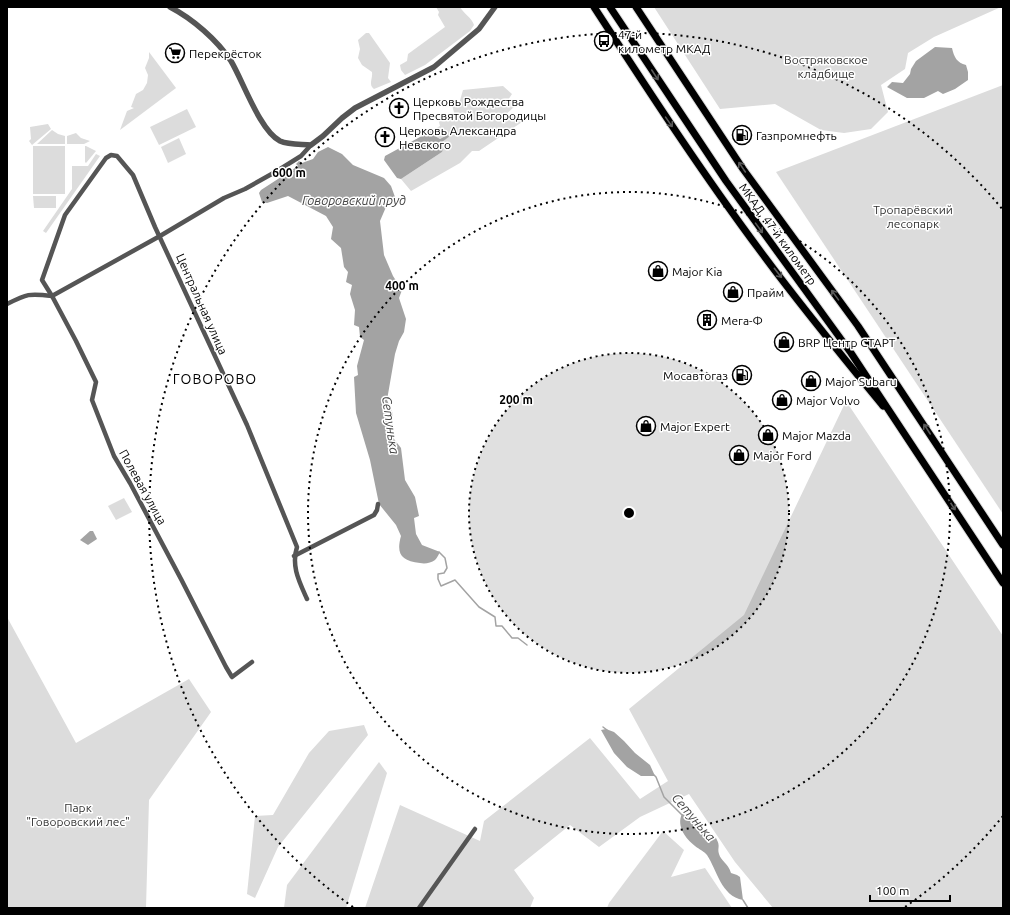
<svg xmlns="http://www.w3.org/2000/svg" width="1010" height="915" viewBox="0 0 1010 915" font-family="Ubuntu,sans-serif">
	<rect width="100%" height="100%" fill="#fff"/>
	<g fill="#dcdcdc">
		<path d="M436,7H460C464,14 472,18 474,25L470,31L425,65L405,75L401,70L400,65L407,61L408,54L445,27L438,15L439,12Z"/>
		<polygon points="654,7 1001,7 934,37 908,53 905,69 881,85 888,112 871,129 844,133 821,130 775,104 720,109"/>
		<path d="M366,33H369L390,63L388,78L391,82L374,89C368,85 373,78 372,72L362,65L358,58L360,49L358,40Z"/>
		<polygon points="149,52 176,88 120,130 127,111 134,108 131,107 136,94 143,90 147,83 148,75 145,68 149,58"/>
		<polygon points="1003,85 1003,514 776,172"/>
		<polygon points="503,86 512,94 508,100 516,105 503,117 522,116 522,122 479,151 472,151 460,163 411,191 401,179 442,152 442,141 450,136 449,134 440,139 435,136 431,131 440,126 438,118 455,116 452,105 459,104 463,90"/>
		<polygon points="187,109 196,127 159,145 150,127"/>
		<polygon points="48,124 51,129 32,145 29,141 31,139 30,127"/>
		<polygon points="52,130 58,134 65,136 65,144 37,144"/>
		<polygon points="76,133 81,138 90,141 84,144 67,144 67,136"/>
		<polygon points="179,138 186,154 168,163 161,147"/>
		<rect x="33" y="146" width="32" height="48"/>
		<polygon points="85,146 86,146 96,151 86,163 85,162"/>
		<polygon points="96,154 100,156 46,233 43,231 72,189 72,166 88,166"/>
		<polygon points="33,196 56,196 56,208 34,208"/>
		<polygon points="846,401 1003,636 1003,908 773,908 735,862 689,794 640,817 599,847 570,825 514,870 534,898 530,908 365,908 400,805 480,841 484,821 590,738 640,799 668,781 629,709 744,615"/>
		<polygon points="124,498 132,512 116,520 108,506"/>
		<polygon points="7,617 76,743 189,679 211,712 149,800 146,908 7,908"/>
		<polygon points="364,725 368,735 278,847 255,898 247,894 255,816 273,815 309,753 329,731"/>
		<polygon points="379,762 387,773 346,908 284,908 287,885"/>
		<polygon points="663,831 684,850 671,877 705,868 732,908 607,908 609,903"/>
	</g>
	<g fill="#a3a3a3">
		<path d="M935,47L952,48C954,57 957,63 966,65L968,72V80L955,89L943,94L938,91L924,98H907L887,87L892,82L903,83L910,74L911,69L916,61Z"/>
		<polygon points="431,131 435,136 440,139 449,134 450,136 442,142 441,144 443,149 442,152 401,179 397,178 384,160 385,156"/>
		<path d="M328,147L342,154L353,165L384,178L391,186L395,197L391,203L386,207L380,221L384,255L393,276L402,290L399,298L406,319L404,332L399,341L395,354L387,400L393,414L392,432L394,439L401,448L405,480L415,497L419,516L414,518L416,534L422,545L440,552C439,554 437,558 435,560C431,563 425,564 420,563C401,561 396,554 401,536L396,525L379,504L370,460L356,413L354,377L358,375L357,366L364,340L360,337L359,327L354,325L355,310L350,294L352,285L346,282L348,272L344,267L341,248L331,239L333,227L326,216L288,196L267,203L262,202L259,193L261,190L298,166L296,164L299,161L302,163L313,159L318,152Z"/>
		<polygon points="90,531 93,531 97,539 88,545 80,540"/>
		<polygon points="606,729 614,732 624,741 635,753 650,765 655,776 641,776 627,767 614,753 601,730"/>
		<path d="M682,814L690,816L701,825L708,835L716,838C721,847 717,847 719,854C721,861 728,863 731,873L737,875L740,877L743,900C721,896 717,870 707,855C705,852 699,849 695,846C686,839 676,826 682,814Z"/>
	</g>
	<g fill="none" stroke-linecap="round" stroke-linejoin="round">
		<g stroke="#a3a3a3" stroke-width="1.5">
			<polyline points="439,552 445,558 447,568 444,573 438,574 438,579 441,586 455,580 479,607 495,617 496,626 502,626 512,638 518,638 527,645"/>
			<polyline points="603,727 607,730"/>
			<polyline points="654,775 656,777 664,797 682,815"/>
			<polyline points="743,900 748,908"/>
		</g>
		<g stroke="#dbdbdb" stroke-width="9">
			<path id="primary" d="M594,7C648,90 702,173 761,252C800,305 842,356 883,406"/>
		</g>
		<g stroke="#dbdbdb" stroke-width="9">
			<g id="trunk">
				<polyline points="610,7 726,181 851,353 1003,583"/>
				<polyline points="636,7 743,169 858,326 1003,545"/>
			</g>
		</g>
		<g stroke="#555" stroke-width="4.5">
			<path d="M7,304C27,294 29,293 52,296L160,236L224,198L245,189L277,171L301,156L311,145"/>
			<polyline points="294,556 374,515 377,510 378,504"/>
			<path d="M252,662L232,677L226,667L181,579L130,483L114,456L92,400L96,382L76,341L52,296L42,280L65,215L106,158L111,155L117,156L133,175L155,227L247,425L297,547C291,566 299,581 307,599"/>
			<polyline points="419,908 475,829"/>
		</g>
		<path stroke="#555" stroke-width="5.5" d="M170,7C193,19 217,40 231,61C243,81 260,131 280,141C289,145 301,144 311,145L323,136L342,118L355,108L434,67L479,29L495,7"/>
		<use href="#primary" stroke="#000" stroke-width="7"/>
		<use href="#trunk" stroke="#000" stroke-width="7"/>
	</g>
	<defs><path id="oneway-shaft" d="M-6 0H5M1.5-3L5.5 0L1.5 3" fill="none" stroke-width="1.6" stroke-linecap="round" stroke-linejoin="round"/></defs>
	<g stroke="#595959">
		<use href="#oneway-shaft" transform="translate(655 75) rotate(57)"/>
		<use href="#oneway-shaft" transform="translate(669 122) rotate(55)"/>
		<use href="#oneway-shaft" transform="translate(742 167) rotate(-124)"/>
		<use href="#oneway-shaft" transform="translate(759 228) rotate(54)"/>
		<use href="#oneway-shaft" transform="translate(778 273) rotate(52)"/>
		<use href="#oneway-shaft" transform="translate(835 295) rotate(-126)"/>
		<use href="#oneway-shaft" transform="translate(927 429) rotate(-123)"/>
		<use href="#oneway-shaft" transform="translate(952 505) rotate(57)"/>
	</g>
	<circle cx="629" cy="513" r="160" fill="#000" fill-opacity=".12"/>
	<g fill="none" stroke="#000" stroke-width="2" stroke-dasharray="2 4">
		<circle cx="629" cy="513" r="160"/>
		<circle cx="629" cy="513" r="321"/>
		<path d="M1003 816A481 481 0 0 1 905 907M353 907A481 481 0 1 1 1003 210"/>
	</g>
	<defs>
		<g id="bus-ring" transform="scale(1)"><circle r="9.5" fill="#fff" stroke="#000" stroke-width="1.5"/><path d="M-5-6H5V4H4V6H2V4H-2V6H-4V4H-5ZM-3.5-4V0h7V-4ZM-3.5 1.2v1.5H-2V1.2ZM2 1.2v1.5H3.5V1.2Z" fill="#000"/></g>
		<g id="supermarket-ring" transform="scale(1)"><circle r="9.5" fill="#fff" stroke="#000" stroke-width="1.5"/><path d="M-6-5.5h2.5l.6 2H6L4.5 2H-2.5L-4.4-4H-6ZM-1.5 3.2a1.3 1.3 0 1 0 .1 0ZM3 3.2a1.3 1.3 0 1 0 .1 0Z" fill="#000"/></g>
		<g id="church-ring" transform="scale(1)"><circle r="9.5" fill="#fff" stroke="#000" stroke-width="1.5"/><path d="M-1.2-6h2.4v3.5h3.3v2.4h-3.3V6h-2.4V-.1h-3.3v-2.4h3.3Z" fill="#000"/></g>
		<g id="fuel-ring" transform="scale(1)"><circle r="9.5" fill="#fff" stroke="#000" stroke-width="1.5"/><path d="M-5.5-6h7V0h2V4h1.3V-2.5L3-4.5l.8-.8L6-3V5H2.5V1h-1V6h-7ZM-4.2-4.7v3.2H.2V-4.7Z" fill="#000"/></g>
		<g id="shop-ring" transform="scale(1)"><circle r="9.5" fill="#fff" stroke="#000" stroke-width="1.5"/><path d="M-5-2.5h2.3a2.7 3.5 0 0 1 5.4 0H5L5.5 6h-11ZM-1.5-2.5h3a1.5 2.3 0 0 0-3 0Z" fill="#000"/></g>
		<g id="building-ring" transform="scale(1)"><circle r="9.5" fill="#fff" stroke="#000" stroke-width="1.5"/><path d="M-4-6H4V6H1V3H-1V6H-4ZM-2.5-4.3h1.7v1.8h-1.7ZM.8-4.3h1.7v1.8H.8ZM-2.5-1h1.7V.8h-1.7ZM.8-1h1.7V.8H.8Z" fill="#000"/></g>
	</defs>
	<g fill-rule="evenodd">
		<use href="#bus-ring" x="604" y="41"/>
		<use href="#supermarket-ring" x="175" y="53"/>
		<use href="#church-ring" x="399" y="108"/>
		<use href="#fuel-ring" x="742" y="135"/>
		<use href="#church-ring" x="385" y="137"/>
		<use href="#shop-ring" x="658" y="271"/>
		<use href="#shop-ring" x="733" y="292"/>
		<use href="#building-ring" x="707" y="320"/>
		<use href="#shop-ring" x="784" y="342"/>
		<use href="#fuel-ring" x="742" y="375"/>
		<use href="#shop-ring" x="811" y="381"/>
		<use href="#shop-ring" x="782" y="400"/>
		<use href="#shop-ring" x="646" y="426"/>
		<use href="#shop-ring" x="768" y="435"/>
		<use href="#shop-ring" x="739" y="455"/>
	</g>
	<g text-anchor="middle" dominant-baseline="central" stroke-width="3" stroke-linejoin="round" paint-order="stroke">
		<g font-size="12" fill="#000" stroke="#fff" text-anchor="start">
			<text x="618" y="34">47-й<tspan x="618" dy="14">километр МКАД</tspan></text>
			<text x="189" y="53">Перекрёсток</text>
			<text x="413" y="101">Церковь Рождества<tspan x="413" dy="14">Пресвятой Богородицы</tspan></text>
			<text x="399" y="130">Церковь Александра<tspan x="399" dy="14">Невского</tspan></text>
			<text x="756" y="135">Газпромнефть</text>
			<text x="672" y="271">Major Kia</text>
			<text x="747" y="292">Прайм</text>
			<text x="721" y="320">Мега-Ф</text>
			<text x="798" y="342">BRP Центр СТАРТ</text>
			<text x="728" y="375" text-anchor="end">Мосавтогаз</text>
			<text x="825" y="381">Major Subaru</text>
			<text x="796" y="400">Major Volvo</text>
			<text x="660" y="426">Major Expert</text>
			<text x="782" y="435">Major Mazda</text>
			<text x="753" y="455">Major Ford</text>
		</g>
		<g font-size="12" fill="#333" stroke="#fff">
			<text x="826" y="59">Востряковское<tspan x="826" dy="14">кладбище</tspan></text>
			<text x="913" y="209">Тропарёвский<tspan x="913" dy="14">лесопарк</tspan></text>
			<text x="78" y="807">Парк<tspan x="78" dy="14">"Говоровский лес"</tspan></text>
		</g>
		<g font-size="12" fill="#000" stroke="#fff">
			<text transform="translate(778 234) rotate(54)">МКАД, 47-й километр</text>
			<text transform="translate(202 304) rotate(66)">Центральная улица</text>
			<text transform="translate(143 487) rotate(61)">Полевая улица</text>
		</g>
		<g font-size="13" font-style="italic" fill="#444" stroke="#fff">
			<text x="354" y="200">Говоровский пруд</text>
			<text transform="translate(391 425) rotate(82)">Сетунька</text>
			<text transform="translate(694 817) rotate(49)">Сетунька</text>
		</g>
		<g font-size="14" letter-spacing="1" fill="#000" stroke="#fff">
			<text x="215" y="379">ГОВОРОВО</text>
		</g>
	</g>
	<circle cx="629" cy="513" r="6" fill="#000" stroke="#fff" stroke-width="2"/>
	<g font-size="12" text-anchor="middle" font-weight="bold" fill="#000" stroke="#fff" stroke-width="3" stroke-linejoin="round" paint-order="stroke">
		<text x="289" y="177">600 m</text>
		<text x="402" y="290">400 m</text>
		<text x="516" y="404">200 m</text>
	</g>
	<rect width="1010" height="915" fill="none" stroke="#000000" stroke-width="16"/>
	<path d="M870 895v6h80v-6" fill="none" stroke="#000000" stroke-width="2"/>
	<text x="876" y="895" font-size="12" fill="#000000" stroke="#ffffff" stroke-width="3" paint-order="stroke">100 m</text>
</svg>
